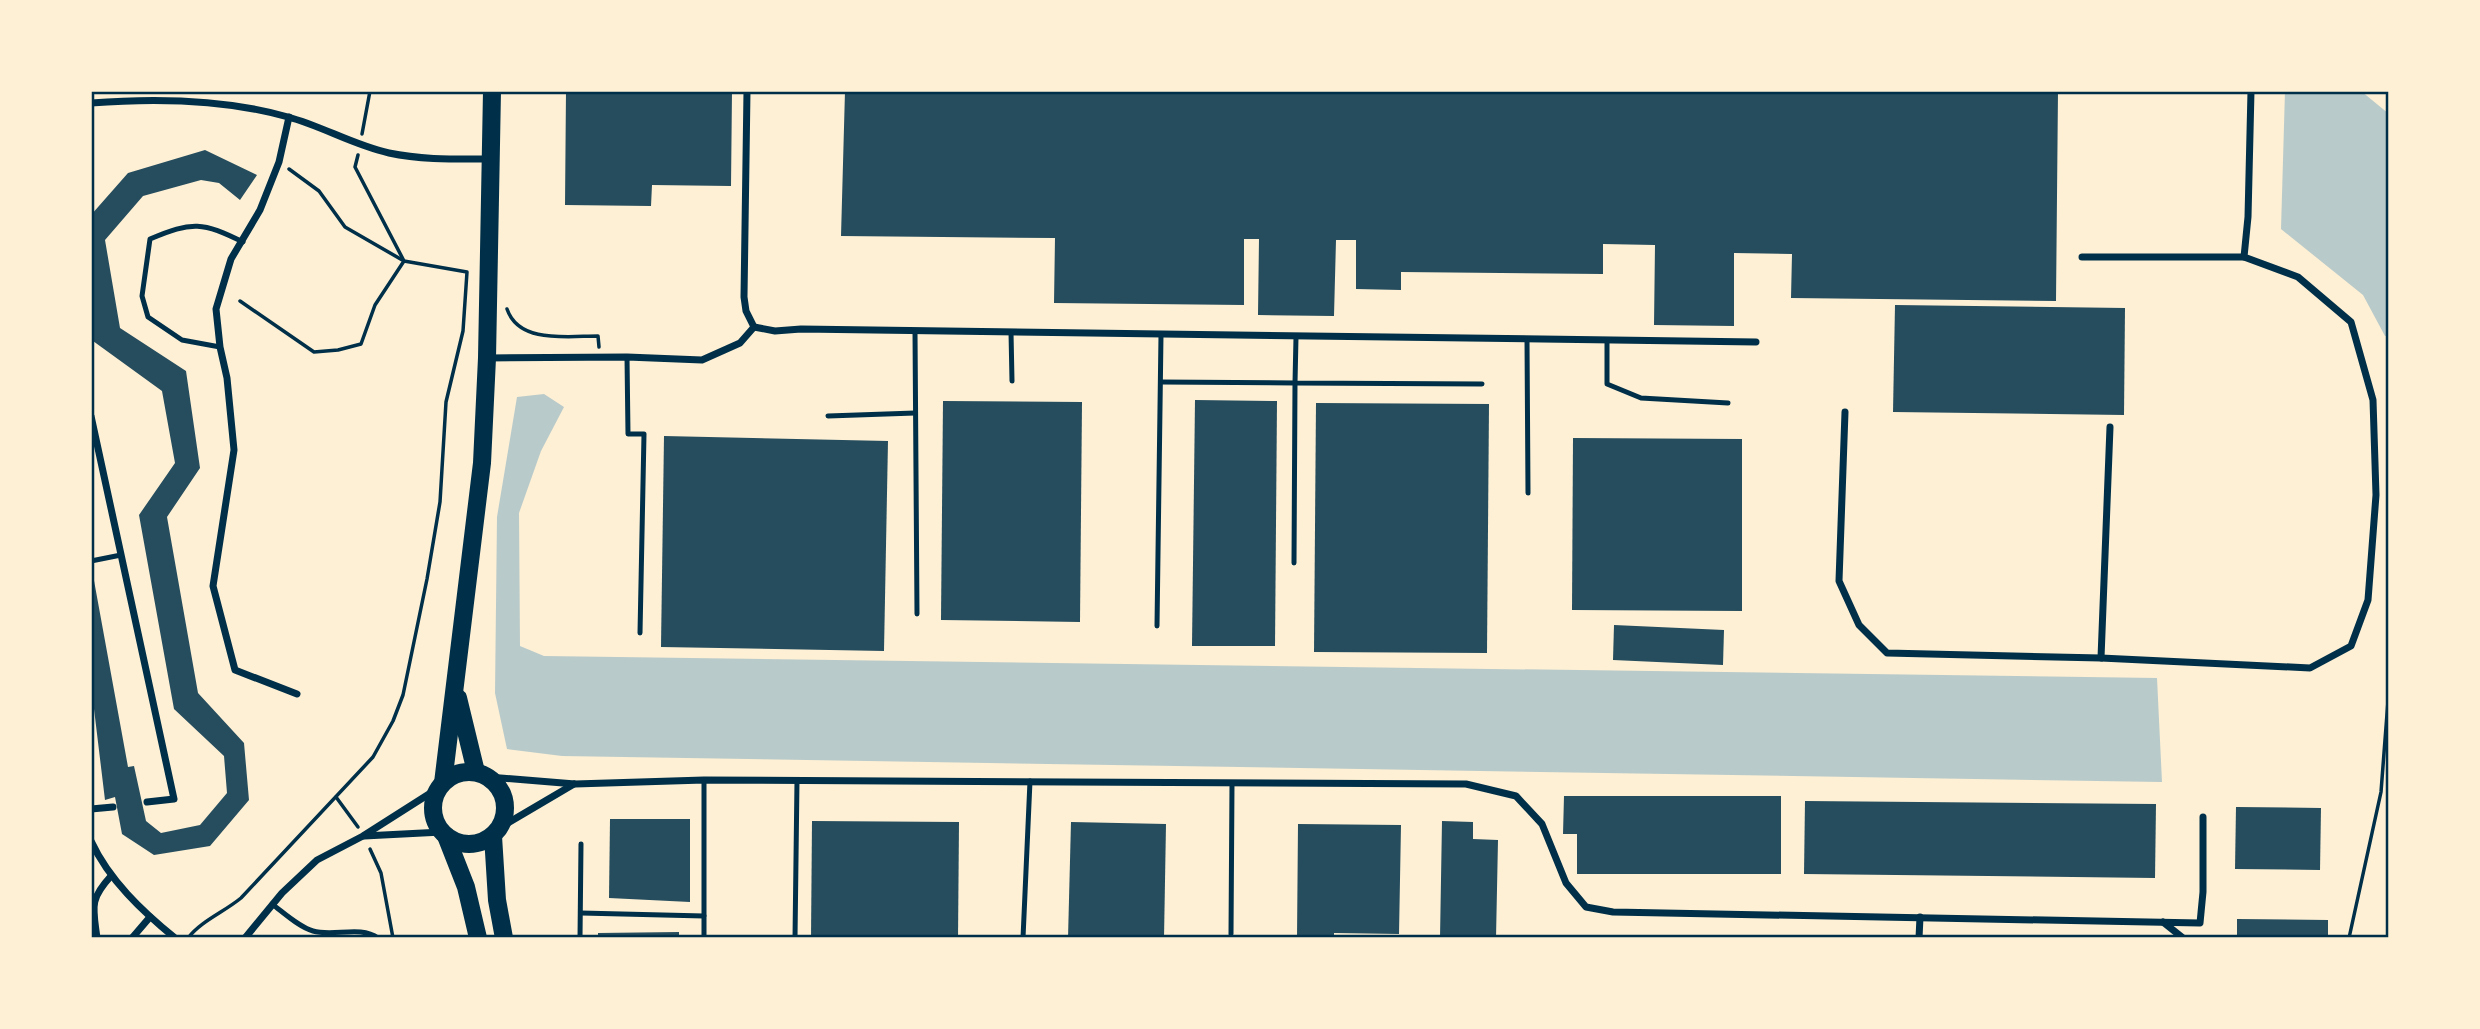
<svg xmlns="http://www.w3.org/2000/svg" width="2480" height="1029" viewBox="0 0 2480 1029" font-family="Manrope,sans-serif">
	<rect width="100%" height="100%" fill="#fdf0d5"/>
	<g fill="#b9caca">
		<polygon points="2285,91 2361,91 2389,114 2389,336 2385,336 2363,295 2281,229"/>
		<polygon points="544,394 564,407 541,451 519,513 520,646 544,656 2157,678 2162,782 562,756 507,749 495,693 497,517 517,397"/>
	</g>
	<g fill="#264d5e">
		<polygon points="566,91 732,91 731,186 652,185 651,206 565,205"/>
		<polygon points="845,91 2058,91 2056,301 1791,298 1792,254 1734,253 1734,326 1654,325 1655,245 1603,244 1603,274 1401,272 1401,290 1356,289 1356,240 1336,240 1334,316 1258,315 1259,239 1244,239 1244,305 1054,303 1055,238 841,236"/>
		<polygon points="205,150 257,175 240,200 219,183 201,180 143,196 105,240 120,328 186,371 200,468 167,517 198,693 244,743 249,800 210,846 154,855 122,834 115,797 105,800 91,684 91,564 128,767 134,766 146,821 161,833 200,825 227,793 224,756 174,709 139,515 175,463 162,391 93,341 91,320 91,215 128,173"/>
		<polygon points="1895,305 2125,308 2124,415 1893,412"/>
		<polygon points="1195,400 1277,401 1275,646 1192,646"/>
		<polygon points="943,401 1082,402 1080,622 941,620"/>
		<polygon points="1316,403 1489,404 1487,653 1314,652"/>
		<polygon points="664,436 888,441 884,651 661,647"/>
		<polygon points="1573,438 1742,439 1742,611 1572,610"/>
		<polygon points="1614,625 1724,630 1723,665 1613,660"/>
		<polygon points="1564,796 1781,796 1781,874 1577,874 1577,834 1563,834"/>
		<polygon points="1805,801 2156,804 2155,878 1804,874"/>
		<polygon points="2236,807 2321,808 2320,870 2235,869"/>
		<polygon points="610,819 690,819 690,902 609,898"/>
		<polygon points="812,821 959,822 958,938 811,938"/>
		<polygon points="1442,821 1473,822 1473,839 1498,840 1496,938 1440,938"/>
		<polygon points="1071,822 1166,824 1164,938 1068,938"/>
		<polygon points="1298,824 1401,825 1399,934 1334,933 1334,938 1297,938"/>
		<polygon points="2237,919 2328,920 2328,938 2237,938"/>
		<polygon points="679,932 679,938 598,938 598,933"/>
	</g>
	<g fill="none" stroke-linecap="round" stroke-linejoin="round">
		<g stroke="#003049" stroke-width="3.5">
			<polyline points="362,134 370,91"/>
			<polyline points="240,301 314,352 338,350 361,344 375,305 404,261 345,227 319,191 289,169"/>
			<path d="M507,309C519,344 568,336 598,336L599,347"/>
			<polyline points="336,797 358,827"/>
			<polyline points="370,849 381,873 393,938"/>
			<path d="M188,938C201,921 224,912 241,898L373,757L393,721L403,695L427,579L440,502L446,402L463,331L467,272L404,261L355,167L358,155"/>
			<polyline points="2349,938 2381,792 2389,688"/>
		</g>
		<g stroke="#003049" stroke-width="5">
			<polyline points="915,331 917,614"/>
			<polyline points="1011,332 1012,381"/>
			<polyline points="1296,337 1295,383 1482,384"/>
			<polyline points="1527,340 1528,493"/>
			<polyline points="1607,341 1607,384 1641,398 1728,403"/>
			<path d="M220,347L182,340L148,317L142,296L150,239C192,221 203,222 243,242"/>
			<polyline points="627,357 628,434 644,434 640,633"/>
			<polyline points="1161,382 1295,383 1294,563"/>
			<polyline points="828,416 915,413"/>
			<polyline points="91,561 121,555"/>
			<polyline points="1157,626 1161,335"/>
			<path d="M272,904C284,913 299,927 313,931C334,937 360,925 378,938"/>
			<polyline points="581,913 704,916"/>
			<polyline points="1231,934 1232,783"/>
			<polyline points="580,938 581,844"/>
			<polyline points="704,938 704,780"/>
			<polyline points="795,938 797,780"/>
			<polyline points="1023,938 1030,781"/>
		</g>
		<g stroke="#003049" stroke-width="7">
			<polyline points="747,91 744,297 746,311 754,327"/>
			<path d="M91,103C156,98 225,99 288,117C322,126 353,145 389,153C422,160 456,159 490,159"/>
			<polyline points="289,117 279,162 260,210 231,259 216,309 220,347 227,378 234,450 213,586 235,670 297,694"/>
			<polyline points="2082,257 2244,257"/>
			<polyline points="754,327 775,331 801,329 1756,342"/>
			<polyline points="488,358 627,357 702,360 740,343 754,327"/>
			<polyline points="1845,412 1839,581 1859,625 1887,653 2101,658 2310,668 2351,646 2368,600 2376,495 2373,400 2351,322 2298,277 2244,257 2248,217 2251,91"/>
			<polyline points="91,416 174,799 147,802"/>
			<polyline points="2101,658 2110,427"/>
			<polyline points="488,777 575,784 704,780 1466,784 1516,796 1542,824 1566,883 1586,907 1613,912 2200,923 2203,892 2203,817"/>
			<polyline points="91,809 113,807"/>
			<polyline points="501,827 574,784"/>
			<polyline points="364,836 442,832"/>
			<path d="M91,841C109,880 142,911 175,938"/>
			<polyline points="2163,922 2183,938"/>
			<path d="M97,938C93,907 89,900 111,876"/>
			<polyline points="132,938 150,917"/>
			<polyline points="245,938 282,893 317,860 363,836 440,787"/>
			<polyline points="1919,938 1920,917"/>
		</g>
		<g stroke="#003049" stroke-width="18">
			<polyline points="458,698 476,772"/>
			<circle cx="469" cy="808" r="36"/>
			<polyline points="443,783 482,463 487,358 492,91"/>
			<polyline points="446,836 466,887 478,938"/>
			<polyline points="493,836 497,900 504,938"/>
		</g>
	</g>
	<rect width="2480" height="1029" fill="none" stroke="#fdf0d5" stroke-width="186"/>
	<rect x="93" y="93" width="2294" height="843" fill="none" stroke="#003049" stroke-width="2.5"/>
</svg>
